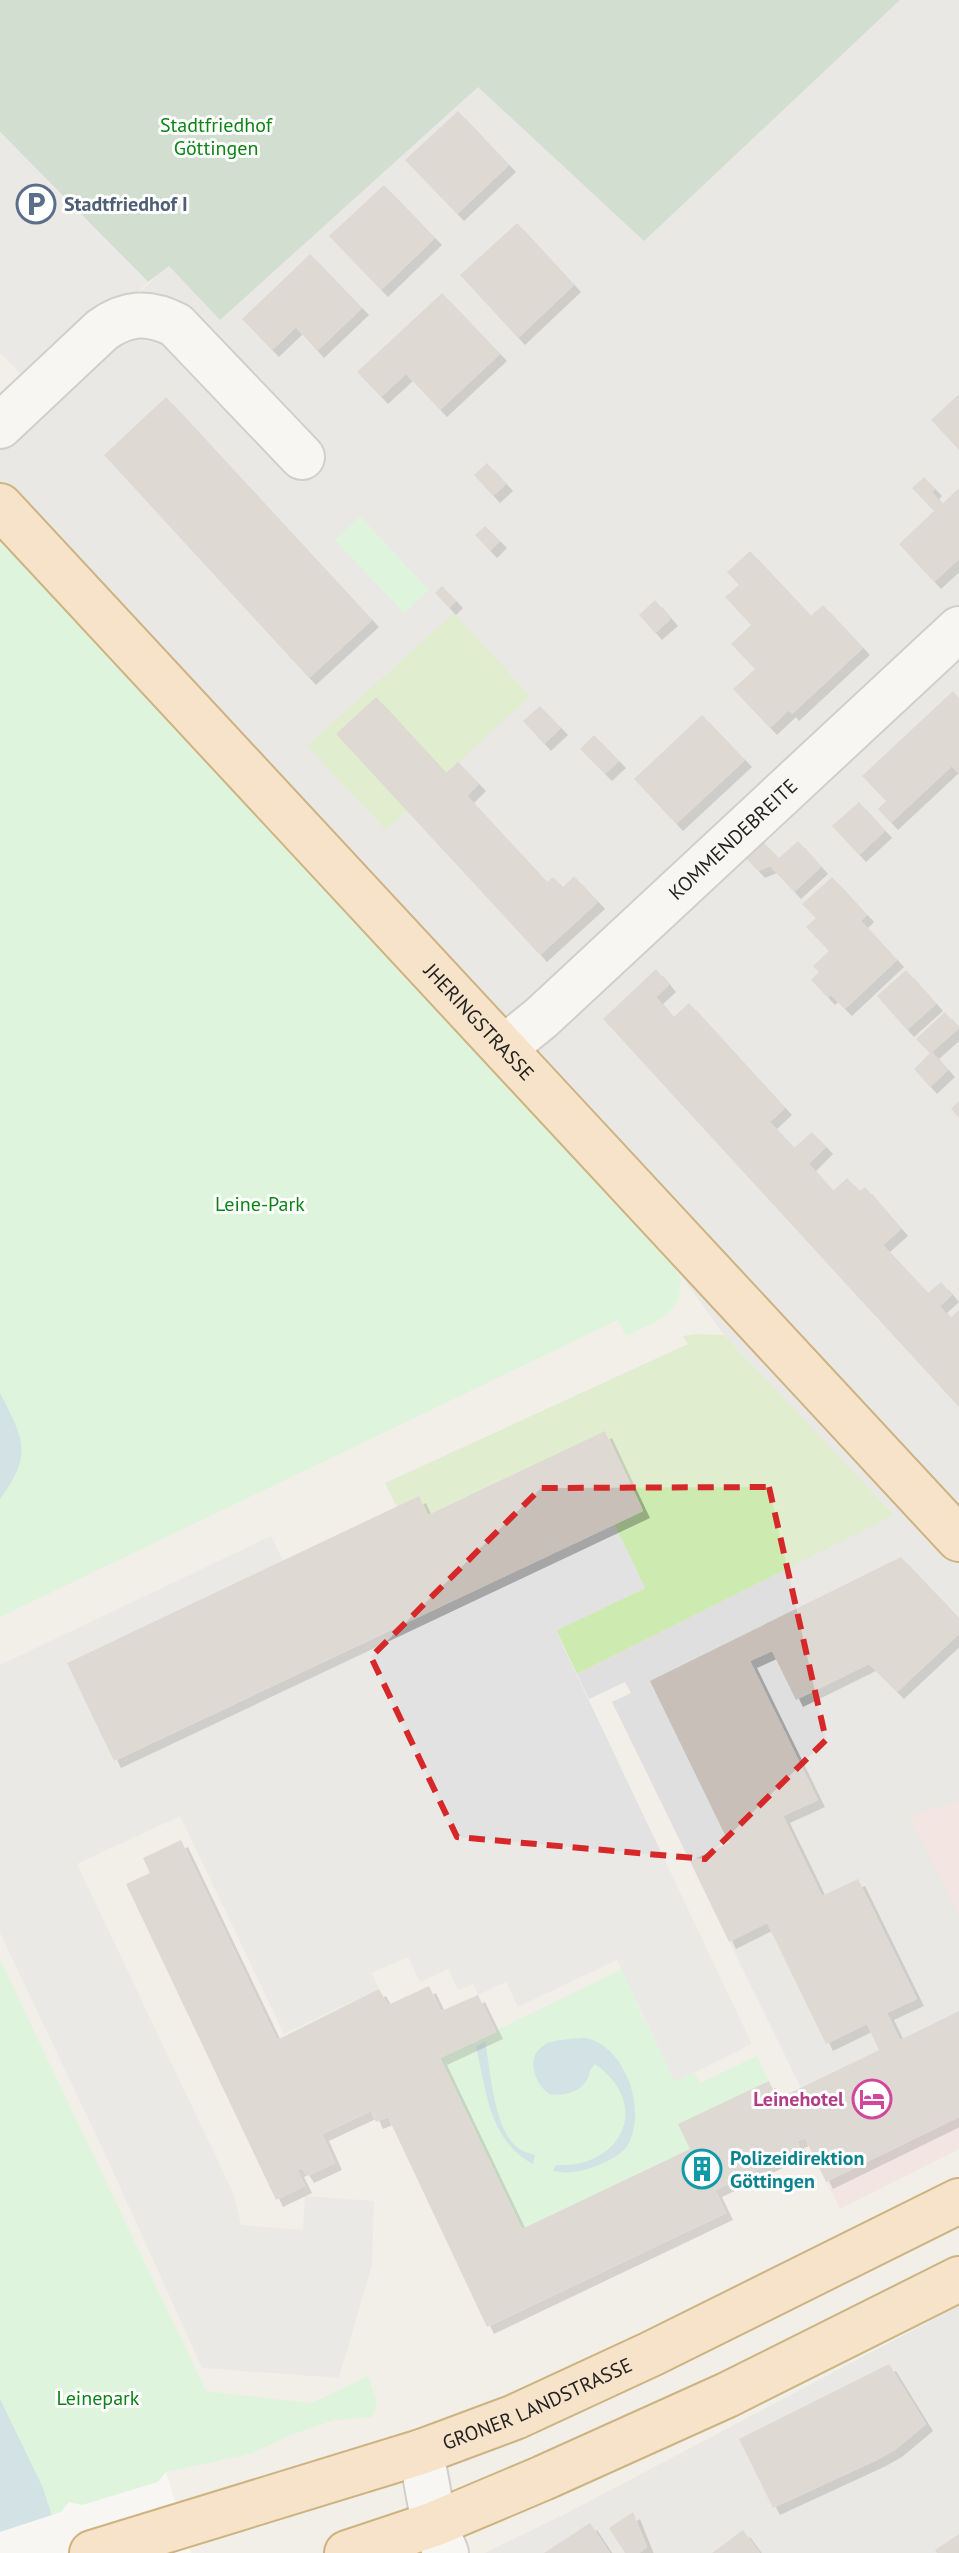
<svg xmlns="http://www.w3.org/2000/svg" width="959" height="2553" viewBox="0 0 959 2553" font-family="'PT Sans',sans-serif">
	<defs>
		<filter id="shadow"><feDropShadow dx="7" dy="7" stdDeviation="0" flood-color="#0004"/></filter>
	</defs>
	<rect width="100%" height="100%" fill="#f2efe9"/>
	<g fill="#e0dfdf">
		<polygon points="900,0 959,0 959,2011 801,2088 612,1702 631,1693 625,1682 589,1699 577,1674 893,1515 724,1335 680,1274 0,541 0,398 38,391 168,265 220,319 478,86 644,240"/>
		<polygon points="959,2306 959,2553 485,2553 571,2511"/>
	</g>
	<g fill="#f2dad9">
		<polygon points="959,1801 959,1915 909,1816"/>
		<polygon points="959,2011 959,2149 840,2209 784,2096"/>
	</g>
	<g fill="#cdebb0">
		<polygon points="454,613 530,696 386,830 307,746"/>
		<polygon points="696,1334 724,1335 894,1515 577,1674 556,1630 645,1588 614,1524 643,1510 606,1432 428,1515 397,1507 385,1483 688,1344 683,1336"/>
	</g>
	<polygon fill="#aacbaf" points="0,0 900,0 644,241 478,87 220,320 169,266 148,282 0,132"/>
	<g fill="#c8facc">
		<polygon points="360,516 429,590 404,613 335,540"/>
		<path d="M0,541L680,1274C684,1316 658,1320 626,1336L618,1320L0,1617Z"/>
		<polygon points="0,1960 206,2391 312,2403 368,2376 377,2402 372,2417 334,2420 288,2436 250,2454 166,2472 158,2482 139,2488 0,2553"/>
		<path d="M622,1969C636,1998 659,2070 694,2072L700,2083L757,2056L769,2081L679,2124L690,2149L522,2229L440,2058Z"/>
	</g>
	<g fill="#e2e2e2">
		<polygon points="0,132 148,282 38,391 0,353"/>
		<polygon points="614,1524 645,1588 556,1631 752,2044 675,2082 617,1960 518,2007 506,1982 478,1995 473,1984 458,1990 448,1969 420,1982 408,1957 372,1973 379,1989 284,2034 180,1816 77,1864 234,2195 241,2225 303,2230 305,2196 374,2201 372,2265 339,2378 202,2368 106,2156 0,1933 0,1665 271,1536 283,1561 67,1663 115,1761"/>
	</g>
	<g fill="#aad3df">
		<path d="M0,1393C23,1438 34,1454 0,1499Z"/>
		<path d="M586,2038C624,2046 646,2106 630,2141C624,2154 609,2161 596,2166C582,2172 568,2174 553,2171L556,2165C620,2169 654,2106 595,2064L590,2070C588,2090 567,2097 549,2094C533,2082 525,2055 546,2044C552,2040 577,2038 586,2038Z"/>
		<path d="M485,2042C491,2071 493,2127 517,2147C522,2151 528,2153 535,2155L533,2164C489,2141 486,2089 476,2046Z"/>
		<polygon points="0,2399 43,2488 64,2553 0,2534"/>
	</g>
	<polygon fill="#fff" points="166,2472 191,2553 0,2553 0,2532 61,2512 69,2502 82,2505 158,2482"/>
	<g fill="#c7bfb8" filter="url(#shadow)">
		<polygon points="458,111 509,165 457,214 405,160"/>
		<polygon points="384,185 435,238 381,290 329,236"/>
		<polygon points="517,223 574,285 518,338 460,275"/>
		<polygon points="310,254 362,308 317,351 296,327 272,350 242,319"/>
		<polygon points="442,293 500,354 440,410 406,374 381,397 357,372"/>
		<polygon points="959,394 959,450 931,420"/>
		<polygon points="166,397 372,620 309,678 104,455"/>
		<polygon points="487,463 506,484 493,496 474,475"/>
		<polygon points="924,477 935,489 932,492 942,504 959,488 959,559 934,582 899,544 934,511 912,488"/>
		<polygon points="485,526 500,541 490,551 475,535"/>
		<polygon points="750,551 811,616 823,605 863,648 792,714 789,710 770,728 733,689 755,669 731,644 751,625 725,597 739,585 727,572"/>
		<polygon points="442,586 456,601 449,608 435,593"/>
		<polygon points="655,600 671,619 655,633 639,615"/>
		<polygon points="953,691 959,698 959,774 952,766 891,823 878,809 886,801 862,776"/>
		<polygon points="376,697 446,773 458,762 479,784 467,796 547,882 553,877 563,887 574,876 598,902 540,955 336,734"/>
		<polygon points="540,706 561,728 544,744 523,721"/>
		<polygon points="702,715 745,760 676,824 634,779"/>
		<polygon points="594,735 619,761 605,774 580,749"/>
		<polygon points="859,802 885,831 859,855 832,826"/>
		<polygon points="798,841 821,867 794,892 770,866 758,871 746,858 763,842 779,858"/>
		<polygon points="832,877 867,915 861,921 897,960 845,1009 831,995 828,998 811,980 819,972 813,966 829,951 806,927 816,918 802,904"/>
		<polygon points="656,969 669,985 656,997 666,1009 674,1017 689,1003 785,1108 770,1122 794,1148 812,1132 826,1147 809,1164 833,1191 847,1178 860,1191 865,1187 901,1229 883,1245 928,1293 941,1282 952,1295 940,1306 950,1318 959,1310 959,1407 603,1019"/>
		<polygon points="906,970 936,1004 907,1030 877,996"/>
		<polygon points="945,1012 959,1028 932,1052 948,1070 930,1087 914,1069 930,1053 916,1039"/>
		<polygon points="959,1101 959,1118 951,1109"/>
		<polygon points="605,1431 643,1511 114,1761 67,1663 419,1496 428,1515"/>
		<polygon points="901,1557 959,1618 959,1634 897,1692 869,1664 796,1700 772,1651 750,1661 818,1800 783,1816 822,1896 858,1879 917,1999 887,2013 900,2040 959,2011 959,2117 826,2182 805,2138 797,2141 801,2149 715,2190 726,2213 487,2327 388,2117 376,2122 371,2111 322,2134 335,2163 307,2176 302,2168 297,2170 305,2186 276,2200 126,1884 150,1873 143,1858 181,1840 277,2040 379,1989 388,2005 429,1986 441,2011 478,1995 496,2032 440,2058 522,2229 690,2149 678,2124 769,2081 780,2105 787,2102 784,2096 879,2050 867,2024 826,2044 767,1923 729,1942 690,1861 729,1843 650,1681"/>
		<polygon points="889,2364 926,2424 895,2450 877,2460 773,2508 739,2439"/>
		<polygon points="633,2512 647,2547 639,2553 625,2553 609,2528"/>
		<polygon points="590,2523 610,2553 544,2553"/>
		<polygon points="743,2530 760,2553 712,2553"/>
		<polygon points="959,2534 959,2553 937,2553 935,2550"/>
	</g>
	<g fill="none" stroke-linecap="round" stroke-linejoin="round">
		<g stroke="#a9a9a9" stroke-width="48">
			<g id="minor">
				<path d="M0,426L102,330C127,312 149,311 176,325L302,457"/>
				<path id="s1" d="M504,1048L541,1018L959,629"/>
				<polyline points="421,2452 434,2524 446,2553"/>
			</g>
		</g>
		<g stroke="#a06b00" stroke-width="48">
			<g id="major">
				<path id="s2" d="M0,506L959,1539"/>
				<path id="s3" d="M92,2553L421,2452L515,2417L651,2354L959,2201"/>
				<polyline points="347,2553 434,2524 543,2478 727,2395 959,2279"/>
			</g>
		</g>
		<use href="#minor" stroke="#fff" stroke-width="44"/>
		<use href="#major" stroke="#fcd6a4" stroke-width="44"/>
	</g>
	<path d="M0 0H959V2553H0ZM769,1487L826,1740L705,1859L457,1837L371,1657L541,1488Z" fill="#f2efe9" fill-opacity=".55" fill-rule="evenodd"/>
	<path fill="none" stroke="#d62828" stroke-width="6" stroke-dasharray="16 10" stroke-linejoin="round" d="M769,1487L826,1740L705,1859L457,1837L371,1657L541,1488Z"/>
	<defs>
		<g id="parking-ring" transform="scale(2)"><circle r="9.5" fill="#fff" stroke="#5c6f8a" stroke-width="1.5"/><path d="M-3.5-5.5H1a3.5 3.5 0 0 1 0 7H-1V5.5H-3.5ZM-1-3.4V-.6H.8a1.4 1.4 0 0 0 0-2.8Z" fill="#5c6f8a"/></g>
		<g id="hotel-ring" transform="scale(2)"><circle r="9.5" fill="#fff" stroke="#d1479c" stroke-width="1.5"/><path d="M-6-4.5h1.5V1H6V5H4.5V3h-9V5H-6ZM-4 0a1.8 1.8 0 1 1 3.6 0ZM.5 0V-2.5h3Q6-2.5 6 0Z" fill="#d1479c"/></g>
		<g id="building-ring" transform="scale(2)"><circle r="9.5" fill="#fff" stroke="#0f9aa8" stroke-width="1.5"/><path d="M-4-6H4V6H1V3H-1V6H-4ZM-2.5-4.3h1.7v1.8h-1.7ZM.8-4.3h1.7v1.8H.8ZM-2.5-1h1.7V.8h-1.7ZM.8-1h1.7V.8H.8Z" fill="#0f9aa8"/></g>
	</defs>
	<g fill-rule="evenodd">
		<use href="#parking-ring" x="36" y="204"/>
		<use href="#hotel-ring" x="872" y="2099"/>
		<use href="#building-ring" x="702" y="2169"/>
	</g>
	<g text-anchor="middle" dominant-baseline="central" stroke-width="6" stroke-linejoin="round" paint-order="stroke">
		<g font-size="20" fill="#0c8416" stroke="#fff">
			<text x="216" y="125">Stadtfriedhof<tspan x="216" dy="23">Göttingen</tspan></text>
			<text x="260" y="1204">Leine-Park</text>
			<text x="98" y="2398">Leinepark</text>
		</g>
		<g font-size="20" font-weight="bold" fill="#4e5e75" stroke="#fff" text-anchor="start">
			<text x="64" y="204">Stadtfriedhof I</text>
		</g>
		<g font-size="20" fill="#222" stroke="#fff">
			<text stroke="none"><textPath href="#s1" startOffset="310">KOMMENDEBREITE</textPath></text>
			<text stroke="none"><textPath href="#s2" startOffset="704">JHERINGSTRASSE</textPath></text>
			<text stroke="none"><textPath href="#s3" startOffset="470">GRONER LANDSTRASSE</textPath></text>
		</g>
		<g font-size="20" font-weight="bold" fill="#b23c85" stroke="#fff" text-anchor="end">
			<text x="844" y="2099">Leinehotel</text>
		</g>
		<g font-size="20" font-weight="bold" fill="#0d838f" stroke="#fff" text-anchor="start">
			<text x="730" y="2158">Polizeidirektion<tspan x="730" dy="23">Göttingen</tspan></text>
		</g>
	</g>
</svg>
